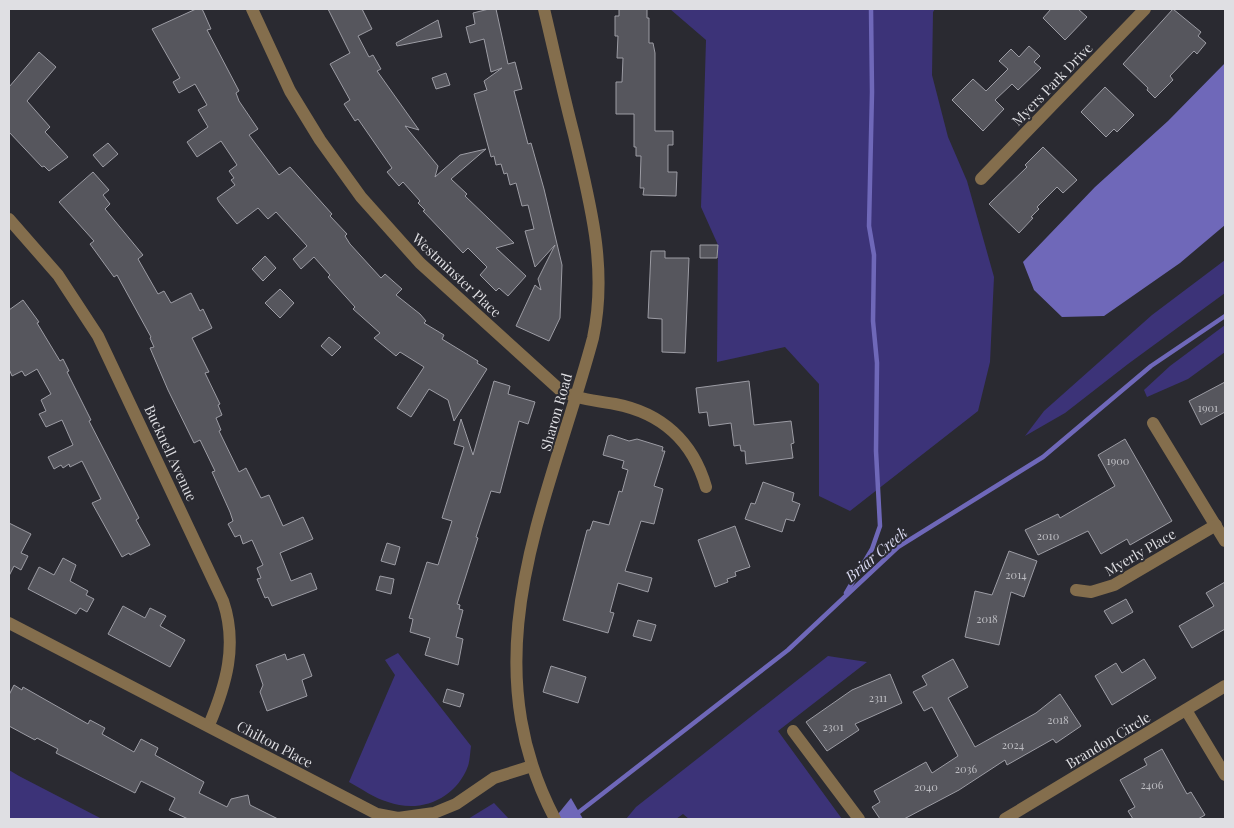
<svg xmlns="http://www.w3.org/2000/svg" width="1234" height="828" viewBox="0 0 1234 828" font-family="'Playfair Display',serif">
	<rect width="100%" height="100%" fill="#2a2a31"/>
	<g fill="#3c3378">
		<polygon points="670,9 935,9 933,12 932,75 948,137 967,181 994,277 990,362 978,411 850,511 819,496 819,384 785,347 717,362 718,245 701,207 706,40"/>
		<polygon points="1225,260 1225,293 1128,364 1065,413 1025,436 1044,411 1152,315"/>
		<polygon points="1225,325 1225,352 1188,379 1147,397 1144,390 1170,366"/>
		<path d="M398,653L471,746C470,753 470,760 468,766C456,799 420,814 388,802C374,798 362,789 349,782L395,675L385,660Z"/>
		<polygon points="828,656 867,662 778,731 842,819 689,819 683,814 676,819 626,819 636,807"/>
		<polygon points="9,770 19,776 102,819 9,819"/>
		<polygon points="494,803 509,819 468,819"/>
	</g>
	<g fill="#6f68b9">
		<polygon points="1225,63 1225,225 1180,263 1104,316 1062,317 1034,290 1023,262 1095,187 1168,121"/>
		<polygon points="571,798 583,819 554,819"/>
	</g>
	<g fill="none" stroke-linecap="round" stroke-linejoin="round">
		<g stroke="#6f68b9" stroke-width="4.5">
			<polyline points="846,593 872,549 880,526 876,451 877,363 873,321 874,255 869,226 872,92 871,9"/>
			<polyline points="579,812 788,650 898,547 1043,457 1151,366 1225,316"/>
		</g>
	</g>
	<g fill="#56565d" stroke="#9c9ca4">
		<polygon points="196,9 202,9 204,13 211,29 207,30 239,91 236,93 239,101 258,129 249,135 279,175 290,167 332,214 330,216 347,234 345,236 350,244 381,278 385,274 402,289 396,295 420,314 426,321 424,323 444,335 442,339 478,361 477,363 487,369 454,421 448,400 429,389 411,417 397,408 424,367 400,352 396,356 374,338 380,333 353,309 355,307 328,277 330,275 314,257 301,269 293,259 307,246 276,212 268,219 258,208 237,224 219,202 217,198 235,185 231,180 234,178 229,171 237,165 221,141 197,157 187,142 208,127 198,110 207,105 195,84 179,93 173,82 180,78 152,29"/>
		<polygon points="328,9 362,9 372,29 358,36 369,57 373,55 381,69 377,71 419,130 405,126 438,166 435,177 460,155 486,149 451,179 467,194 465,196 514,243 496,248 526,276 508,296 499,288 496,291 480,275 487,267 468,248 463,253 423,211 425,210 418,203 420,201 403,182 399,186 387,172 392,168 358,119 355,121 344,104 350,100 330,64 350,53"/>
		<polygon points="489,9 496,9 508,64 515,62 522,89 514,91 528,144 531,143 544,189 562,265 560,318 549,341 516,326 535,285 541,290 538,279 555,245 535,267 525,231 534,229 528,205 522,206 516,183 510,185 507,173 504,174 501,164 496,165 494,156 491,157 474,94 487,90 484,81 502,68 491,72 484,39 470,43 466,27 475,24 473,13"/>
		<polygon points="619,9 647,9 647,18 649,18 649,43 653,43 655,53 655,131 673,131 673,145 668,145 668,172 677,172 676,196 643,195 644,188 640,188 641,156 636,156 636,147 634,147 634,114 616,114 616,82 622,82 623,58 617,58 618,36 615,36 615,16 619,16"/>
		<polygon points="1051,9 1078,9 1087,17 1065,40 1043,18"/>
		<polygon points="1173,9 1201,32 1198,36 1206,43 1197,54 1194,51 1170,76 1173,80 1155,98 1147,90 1148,88 1123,64"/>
		<polygon points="438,20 442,37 397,46 396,43"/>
		<polygon points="1029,46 1040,56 1034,62 1041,68 1018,90 1012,84 995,100 1004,109 983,131 952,100 973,79 986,91 1008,69 999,61 1011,49 1019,57"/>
		<polygon points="39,52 56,67 27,101 50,127 45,132 68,157 49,171 44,166 42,167 9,132 9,87"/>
		<polygon points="446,73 450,85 436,89 432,78"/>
		<polygon points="1105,87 1134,115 1117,132 1114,129 1106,137 1081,112"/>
		<polygon points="108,143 118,154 103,167 93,155"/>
		<polygon points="1043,147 1077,180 1063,193 1057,187 1037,207 1039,209 1031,217 1033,218 1019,233 989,204 1027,167 1025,165"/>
		<polygon points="93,172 109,190 103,195 110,204 105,209 143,255 138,259 158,294 164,291 171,303 191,293 200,311 203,309 212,328 192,338 209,372 205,373 220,404 218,405 222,415 216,418 221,430 219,431 239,472 246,468 261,498 269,495 283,526 303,517 313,539 280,553 291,581 311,573 317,589 272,606 268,597 265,598 257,579 261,578 257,568 263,565 252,540 243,544 240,535 235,537 228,524 233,521 230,512 212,472 215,471 200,440 194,443 168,390 150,348 154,347 150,338 151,337 117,275 114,277 90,244 94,241 59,202"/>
		<polygon points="700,245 718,245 717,258 700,258"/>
		<polygon points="651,251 665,251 665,258 689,258 685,353 662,352 662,319 648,318"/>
		<polygon points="265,256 276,268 263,281 252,269"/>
		<polygon points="280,289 294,303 280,318 265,303"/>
		<polygon points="23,300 39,322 37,323 60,361 63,359 69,371 67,372 91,420 89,421 139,518 136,520 150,545 130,555 129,553 122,557 92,503 101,499 82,461 70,467 69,464 63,468 61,465 54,469 48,457 73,445 62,420 46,427 39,414 46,411 41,400 51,394 37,369 25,376 22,371 12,376 9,369 9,310"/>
		<polygon points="329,337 341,347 332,356 321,346"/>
		<polygon points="494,381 510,386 508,394 535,402 528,424 519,421 500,493 491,491 476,537 478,538 457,604 460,605 459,609 463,610 456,637 463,639 458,665 425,655 430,638 410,632 413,619 409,618 427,562 438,565 452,521 442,518 464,447 454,444 461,419 473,455"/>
		<polygon points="749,381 754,425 791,421 794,443 791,444 793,458 746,464 745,451 741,451 740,445 734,446 731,423 709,426 707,412 699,413 696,388"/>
		<polygon points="1225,382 1225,412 1201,425 1189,401"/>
		<polygon points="611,435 629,441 637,439 663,447 662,451 665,451 654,486 663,489 654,524 641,521 625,571 652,578 648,592 618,583 610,612 614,613 608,633 563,620 587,530 590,530 593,521 609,525 619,491 622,492 628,470 622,468 624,461 603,455 608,436"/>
		<polygon points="1125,439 1172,521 1130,545 1127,539 1101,554 1088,531 1038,555 1025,530 1058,514 1060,518 1115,486 1098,455"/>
		<polygon points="763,482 794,493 792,501 800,504 794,521 786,519 782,532 745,519 751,503 755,504"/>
		<polygon points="9,523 31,534 21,553 28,556 21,570 14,566 9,576"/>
		<polygon points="735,526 750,567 735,572 736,576 727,579 728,582 715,587 698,540"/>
		<polygon points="387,543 400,547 395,565 381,561"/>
		<polygon points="1009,551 1037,561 1024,597 1011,592 999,645 965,637 975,591 992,595"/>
		<polygon points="63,558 76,565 70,581 88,591 86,595 94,599 87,612 80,608 76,614 28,589 39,567 54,575"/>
		<polygon points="380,576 394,579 391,594 376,590"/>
		<polygon points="1225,582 1225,629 1192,648 1179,626 1214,606 1206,593"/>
		<polygon points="1126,599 1133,612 1112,624 1104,611"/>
		<polygon points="123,606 145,618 150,608 166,616 160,626 185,640 170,667 108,634"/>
		<polygon points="638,620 656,625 651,641 633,636"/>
		<polygon points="285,654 287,660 304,654 312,676 302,680 307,696 267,711 260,692 263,685 256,665"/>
		<polygon points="953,659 968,687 948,698 975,747 1036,713 1060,694 1081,726 1056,743 1053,739 1007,765 1005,760 959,790 904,819 880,819 872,807 880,802 874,791 926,762 932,773 958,756 932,707 924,711 913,692 927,685 922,676"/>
		<polygon points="1144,659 1156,678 1112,705 1095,676 1116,663 1122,673"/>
		<polygon points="551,666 586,677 578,703 543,692"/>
		<polygon points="890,674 902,703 855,724 859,730 827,751 806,722 852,690"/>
		<polygon points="14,685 22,690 23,687 88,724 90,720 105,728 102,734 134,752 141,739 158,748 155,755 204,782 199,793 227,807 231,799 248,795 250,805 278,819 188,819 169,810 175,798 141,781 135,793 72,761 56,753 58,749 37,738 35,740 9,726 9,695"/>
		<polygon points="447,689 464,694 460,707 443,702"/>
		<polygon points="1162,749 1187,794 1191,792 1205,815 1198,819 1133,819 1128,811 1135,807 1120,780 1147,765 1144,759"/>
	</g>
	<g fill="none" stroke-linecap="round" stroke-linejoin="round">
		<g stroke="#846e4d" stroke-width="12">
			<path d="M252,9L290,91L320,140L361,197L420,263L560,390C576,399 597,401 615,404C662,413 693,442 706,487"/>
			<path d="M544,9C554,51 563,93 574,135C590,203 608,268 593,338C549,502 468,653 555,819"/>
			<polyline points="981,179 1145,9"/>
			<path d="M9,219L58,275L98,336L223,601C238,645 226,685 209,725"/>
			<polyline points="1153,423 1225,541"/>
			<polyline points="1076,590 1091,592 1114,585 1216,525"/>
			<polyline points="9,623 377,814 398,818 434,813 456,804 494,778 532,766"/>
			<polyline points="1186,710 1225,775"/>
			<polyline points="793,731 859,819"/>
			<polyline points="1005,819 1225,686"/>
		</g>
	</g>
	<g text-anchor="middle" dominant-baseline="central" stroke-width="4" stroke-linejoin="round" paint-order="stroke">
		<g font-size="11" fill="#bdbdc2">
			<text x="1208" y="407">1901</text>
			<text x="1118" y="460">1900</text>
			<text x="1048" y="535">2010</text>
			<text x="1016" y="574">2014</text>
			<text x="987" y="618">2018</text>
			<text x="878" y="697">2311</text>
			<text x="1058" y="719">2018</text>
			<text x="833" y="726">2301</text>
			<text x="1013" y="744">2024</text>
			<text x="966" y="768">2036</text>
			<text x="1152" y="784">2406</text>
			<text x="926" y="786">2040</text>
		</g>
		<g font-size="14" fill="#dfdfe3" stroke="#2a2a31">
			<text transform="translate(1052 84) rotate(-46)">Myers Park Drive</text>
			<text transform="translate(457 275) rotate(43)">Westminster Place</text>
			<text transform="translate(556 412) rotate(-74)">Sharon Road</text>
			<text transform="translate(171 453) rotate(65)">Bucknell Avenue</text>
			<text transform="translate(1140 552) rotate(-30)">Myerly Place</text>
			<text transform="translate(1108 740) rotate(-31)">Brandon Circle</text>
			<text transform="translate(275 744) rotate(28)">Chilton Place</text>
		</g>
		<g font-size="15" font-style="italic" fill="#dbdbf2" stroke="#2a2a31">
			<text transform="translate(876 554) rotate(-40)">Briar Creek</text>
		</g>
	</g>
	<rect width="1234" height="828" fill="none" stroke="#dfdfe3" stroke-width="20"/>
</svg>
